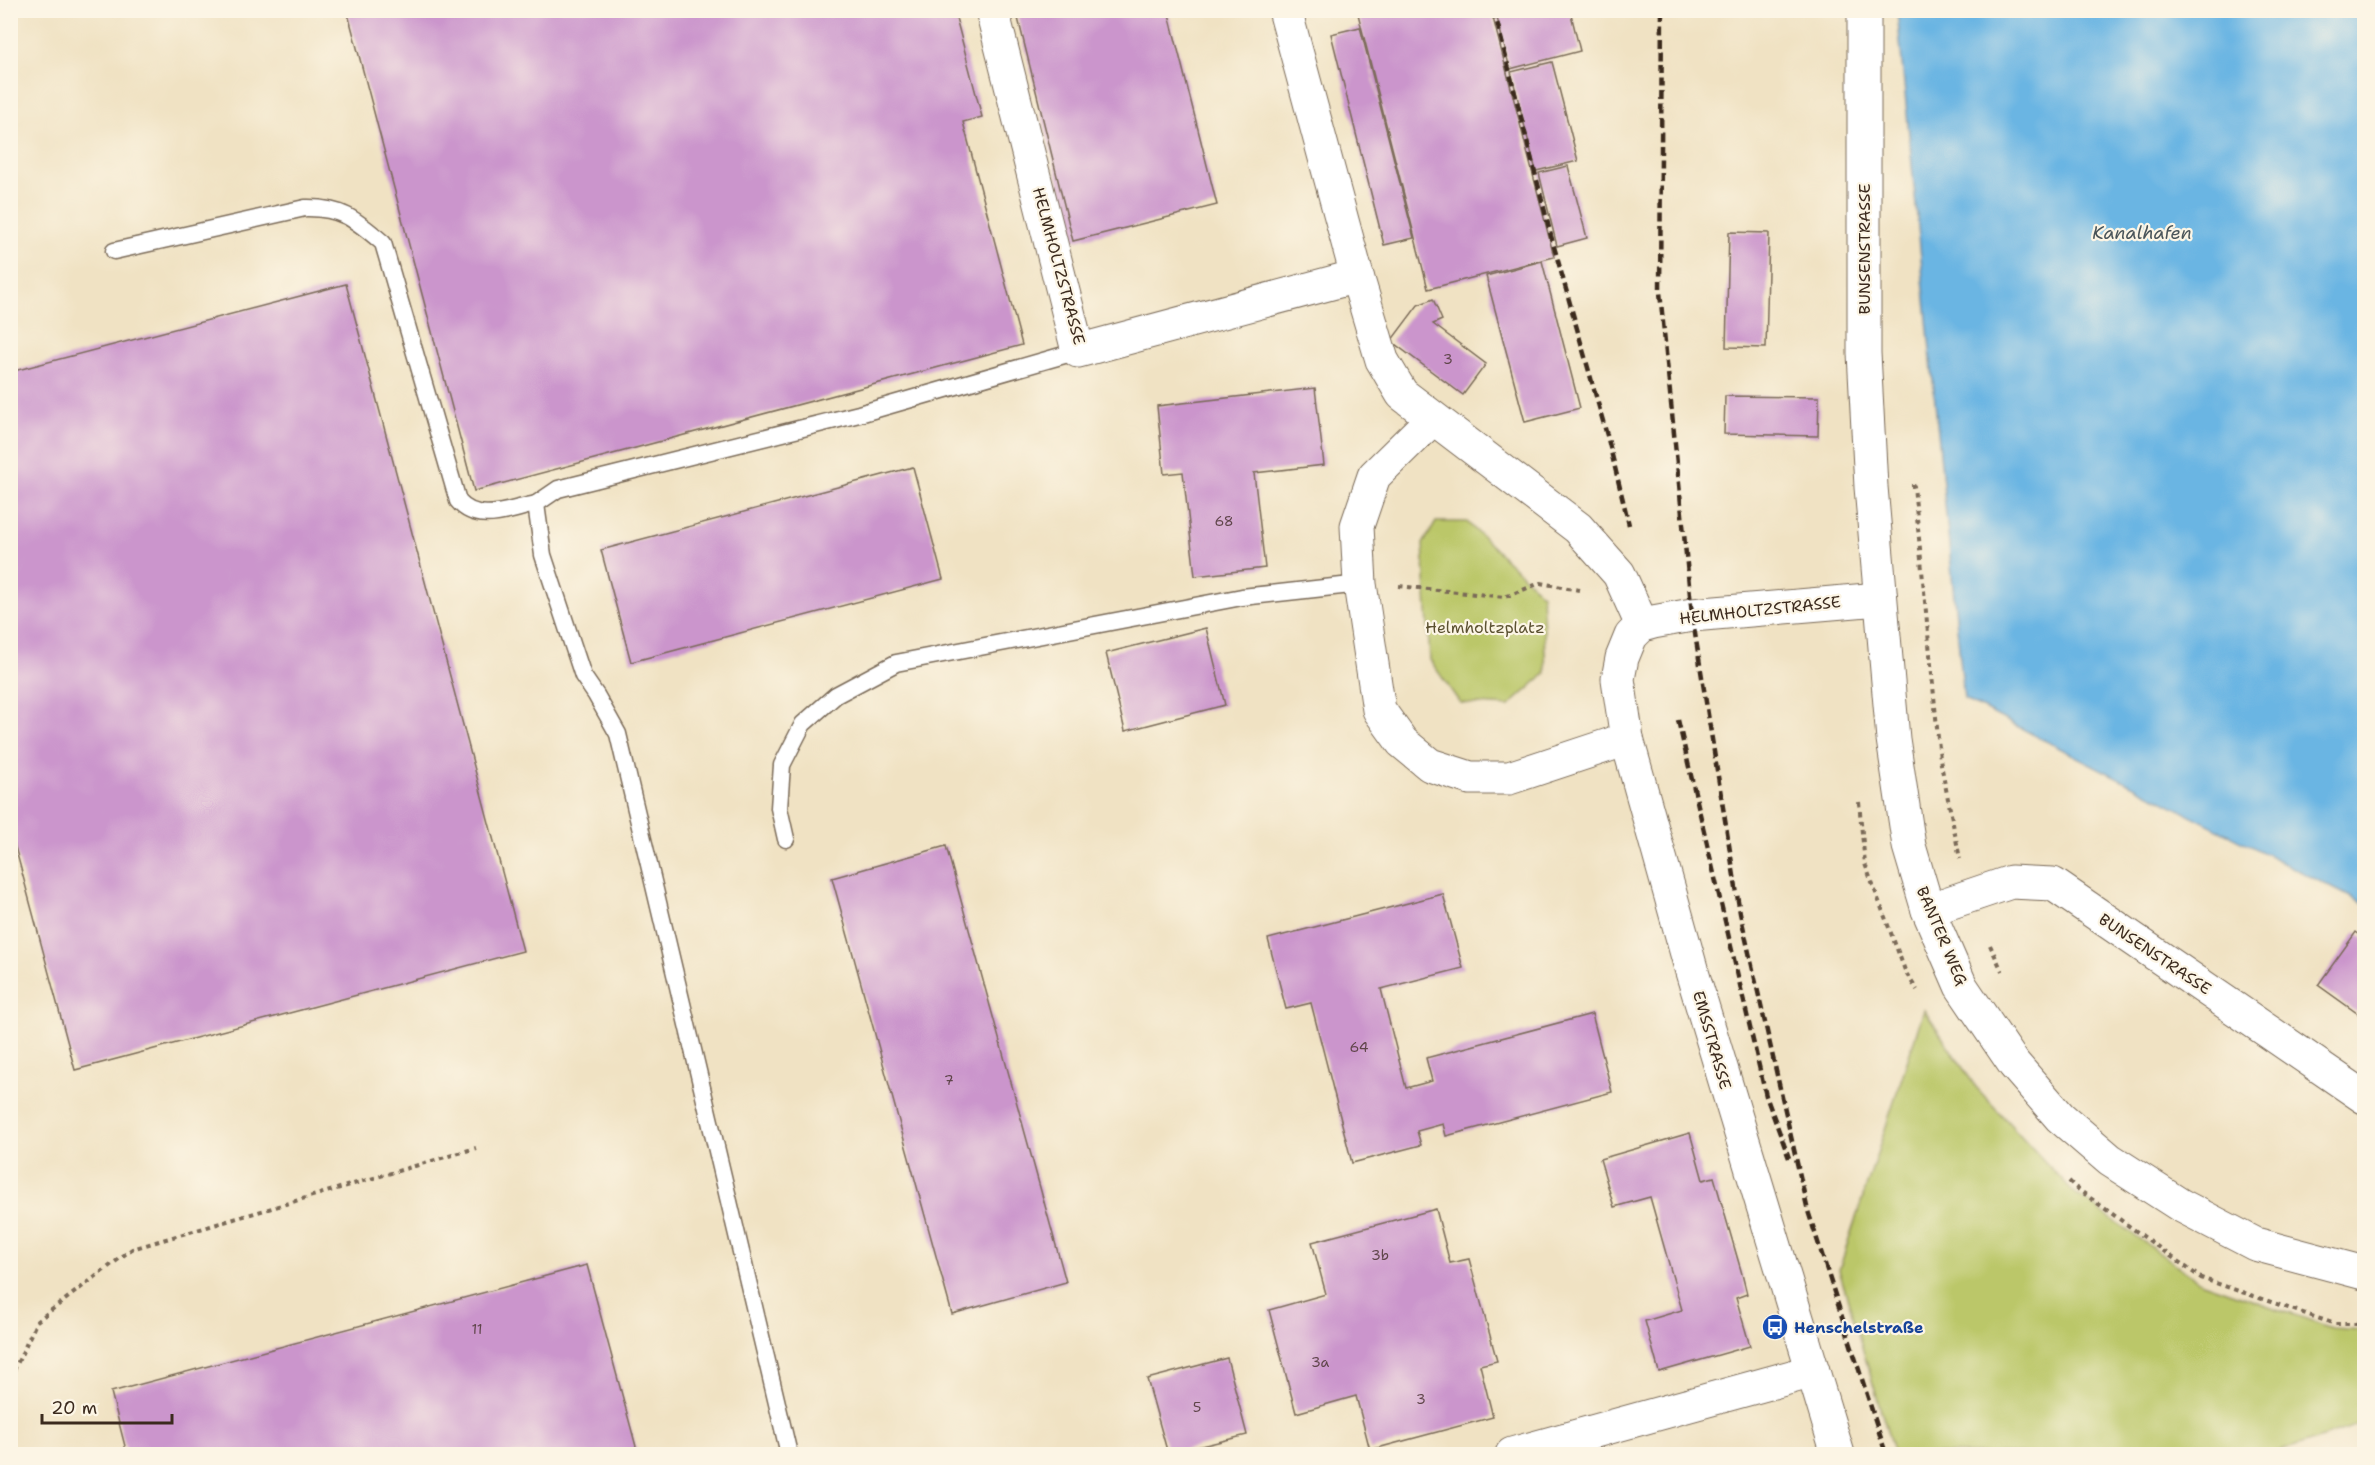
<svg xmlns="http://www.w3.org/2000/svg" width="2375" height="1465" viewBox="0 0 2375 1465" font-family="'Shantell Sans',sans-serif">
	<rect width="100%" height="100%" fill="#fcf5e5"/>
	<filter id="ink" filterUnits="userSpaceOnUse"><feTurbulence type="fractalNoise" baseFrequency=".0167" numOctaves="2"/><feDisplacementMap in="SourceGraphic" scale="12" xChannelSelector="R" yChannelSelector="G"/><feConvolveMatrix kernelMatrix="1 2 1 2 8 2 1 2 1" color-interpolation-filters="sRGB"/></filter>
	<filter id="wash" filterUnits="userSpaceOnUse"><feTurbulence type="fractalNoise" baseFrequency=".008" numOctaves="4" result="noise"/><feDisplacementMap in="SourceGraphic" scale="24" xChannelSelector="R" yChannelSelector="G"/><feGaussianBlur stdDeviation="1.35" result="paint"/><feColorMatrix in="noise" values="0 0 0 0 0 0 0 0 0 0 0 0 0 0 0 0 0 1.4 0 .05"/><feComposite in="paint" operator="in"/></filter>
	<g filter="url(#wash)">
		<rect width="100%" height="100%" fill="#f0e2c3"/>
		<g fill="#bbc769" stroke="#7b7844" stroke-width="1.5">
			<polygon points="1436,522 1467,522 1542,594 1546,673 1509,706 1460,703 1430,660 1423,544"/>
			<polygon points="1924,1010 1975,1086 2071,1190 2200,1282 2332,1328 2364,1330 2364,1423 2272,1454 1894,1454 1839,1270"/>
		</g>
		<polygon fill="#6bb5e3" stroke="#537080" stroke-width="1.5" points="1897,11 2364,11 2364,904 1964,699"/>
		<g id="blocks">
			<g fill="#cb95cc">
				<polygon points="347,10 954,10 982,117 963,122 1022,345 474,491"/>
				<polygon points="1016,10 1168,10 1217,205 1073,241"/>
				<polygon points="1357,10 1491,10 1554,257 1428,289"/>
				<polygon points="1495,10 1570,10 1580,51 1510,69"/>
				<polygon points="1360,27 1414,238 1384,245 1331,34"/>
				<polygon points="1552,62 1578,161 1536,171 1511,72"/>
				<polygon points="1568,166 1587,238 1557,246 1539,173"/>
				<polygon points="1729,232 1769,233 1766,348 1726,347"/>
				<polygon points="1542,261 1580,408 1525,422 1486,276"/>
				<polygon points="346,284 523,951 75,1070 10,828 10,372"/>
				<polygon points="1433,299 1442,320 1433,324 1486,364 1463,395 1391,341 1418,305"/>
				<polygon points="1315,388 1324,465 1254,473 1265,568 1195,576 1183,472 1164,474 1157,406"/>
				<polygon points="1725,396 1819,397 1818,436 1724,434"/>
				<polygon points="913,467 943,579 631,662 601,550"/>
				<polygon points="1206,628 1225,705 1125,731 1106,653"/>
				<polygon points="946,846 1066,1282 952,1314 832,878"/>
				<polygon points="1443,894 1463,968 1381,989 1406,1088 1432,1081 1426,1058 1592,1014 1612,1092 1446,1136 1443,1124 1417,1131 1421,1145 1352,1163 1311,1003 1286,1009 1268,939"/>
				<polygon points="2356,932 2364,938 2364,1018 2318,985"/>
				<polygon points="1690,1133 1703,1180 1714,1177 1742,1274 1747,1294 1736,1298 1750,1346 1659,1372 1645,1321 1682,1310 1650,1197 1614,1207 1600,1159"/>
				<polygon points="1436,1209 1450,1263 1469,1259 1497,1361 1480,1365 1493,1417 1370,1450 1356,1396 1296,1413 1269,1310 1326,1294 1312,1242"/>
				<polygon points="587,1265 638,1454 127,1454 111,1392"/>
				<polygon points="1227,1358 1247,1435 1168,1454 1147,1379"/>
			</g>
		</g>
	</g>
	<g filter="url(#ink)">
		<use href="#blocks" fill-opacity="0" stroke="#7a6a58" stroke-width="1.5"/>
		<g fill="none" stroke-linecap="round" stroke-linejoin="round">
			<g stroke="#7a6a58" stroke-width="19">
				<g id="service">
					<path d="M114,251L305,208C342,207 356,220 383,243L458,501C478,525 510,509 536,504"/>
					<polyline points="786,839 779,808 782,765 803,724 836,695 896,663 1242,597 1360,584"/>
					<polyline points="789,1454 618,734 596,695 583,676 543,555 536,504 558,489 859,414 1078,351"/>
				</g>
			</g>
			<g stroke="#7a6a58" stroke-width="35">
				<g id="minor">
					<polyline points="992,10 1078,351 1357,276"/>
					<polyline points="1285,10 1357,276 1382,360 1402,394 1578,528 1619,574 1642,625"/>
					<polyline points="1432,419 1374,476 1357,526 1360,584 1379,710 1402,742 1430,765 1470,778 1509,778 1627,739"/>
					<polyline points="1928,910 2011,882 2053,884 2364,1097"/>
					<polyline points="1512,1454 1813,1371"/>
					<polyline points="1838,1454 1692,972 1627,739 1618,679 1622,658 1631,636 1642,625 1653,622 1692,615 1879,599"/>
				</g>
			</g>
			<g stroke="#7a6a58" stroke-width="35">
				<polyline id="tertiary" points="1864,10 1864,353 1871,487 1893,739 1909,846 1928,910 1961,986 2014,1064 2060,1117 2110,1160 2180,1205 2255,1244 2364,1273"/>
			</g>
			<g stroke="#7a6a58" stroke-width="4" stroke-dasharray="4.5 4.5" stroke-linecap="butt">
				<polyline points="1911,486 1914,486 1940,759 1960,859"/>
				<polyline points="1399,586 1505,597 1540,583 1579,590"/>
				<polyline points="1859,802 1865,864 1906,973 1917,990"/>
				<polyline points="1990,945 2002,971"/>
				<polyline points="2069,1181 2075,1187 2201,1278 2335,1324 2364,1324"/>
				<polyline points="10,1379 37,1321 132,1249 476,1148"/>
			</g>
			<use href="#service" stroke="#fff" stroke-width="16"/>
			<use href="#minor" stroke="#fff" stroke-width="33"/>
			<use href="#tertiary" stroke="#fff" stroke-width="33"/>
			<g stroke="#3b2a1e" stroke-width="4.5" stroke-dasharray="9 4.5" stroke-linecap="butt">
				<polyline points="1494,10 1551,236 1608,439 1629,525"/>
				<polyline points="1662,10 1660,292 1692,615 1740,913 1808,1211 1886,1454"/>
				<polyline points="1678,720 1766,1096 1789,1158"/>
			</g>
		</g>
	</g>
	<defs>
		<g id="bus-disc" transform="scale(1.35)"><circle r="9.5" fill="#1a4fb4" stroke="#fcf5e5"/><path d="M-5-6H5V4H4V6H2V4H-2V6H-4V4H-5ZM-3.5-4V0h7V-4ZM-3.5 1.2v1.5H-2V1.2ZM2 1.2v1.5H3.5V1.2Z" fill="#fff"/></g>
	</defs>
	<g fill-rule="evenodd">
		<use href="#bus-disc" x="1775" y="1327"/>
	</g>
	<g text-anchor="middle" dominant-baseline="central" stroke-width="4.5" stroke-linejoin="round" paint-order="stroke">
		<g font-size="14" fill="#5f454a">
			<text x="1448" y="359">3</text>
			<text x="1224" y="521">68</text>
			<text x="1359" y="1047">64</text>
			<text x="949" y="1080">7</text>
			<text x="1380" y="1255">3b</text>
			<text x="477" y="1329">11</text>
			<text x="1320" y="1362">3a</text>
			<text x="1421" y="1399">3</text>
			<text x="1197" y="1407">5</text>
		</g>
		<g font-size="16" fill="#3b2a1e" stroke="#fcf5e5">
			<text transform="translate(1864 249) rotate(-90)">BUNSENSTRASSE</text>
			<text transform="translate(1059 266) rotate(75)">HELMHOLTZSTRASSE</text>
			<text transform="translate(1760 610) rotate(-6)">HELMHOLTZSTRASSE</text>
			<text transform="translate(1942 936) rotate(67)">BANTER WEG</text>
			<text transform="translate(2155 954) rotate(34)">BUNSENSTRASSE</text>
			<text transform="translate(1712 1040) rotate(74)">EMSSTRASSE</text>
		</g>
		<g font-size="16" fill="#5b5131" stroke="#fcf5e5">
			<text x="1485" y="627">Helmholtzplatz</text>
		</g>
		<g font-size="16" font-weight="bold" fill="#164399" stroke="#fcf5e5" text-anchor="start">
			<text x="1794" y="1327">Henschelstraße</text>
		</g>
		<g font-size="18" font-style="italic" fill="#495459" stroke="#fcf5e5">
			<text x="2142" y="233">Kanalhafen</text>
		</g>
	</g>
	<rect width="2375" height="1465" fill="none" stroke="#fcf5e5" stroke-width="36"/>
	<path d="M42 1414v9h130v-9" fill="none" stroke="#3b2a1e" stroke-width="3"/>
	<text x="51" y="1414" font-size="18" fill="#3b2a1e" stroke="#fcf5e5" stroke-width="4.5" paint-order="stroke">20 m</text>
</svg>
